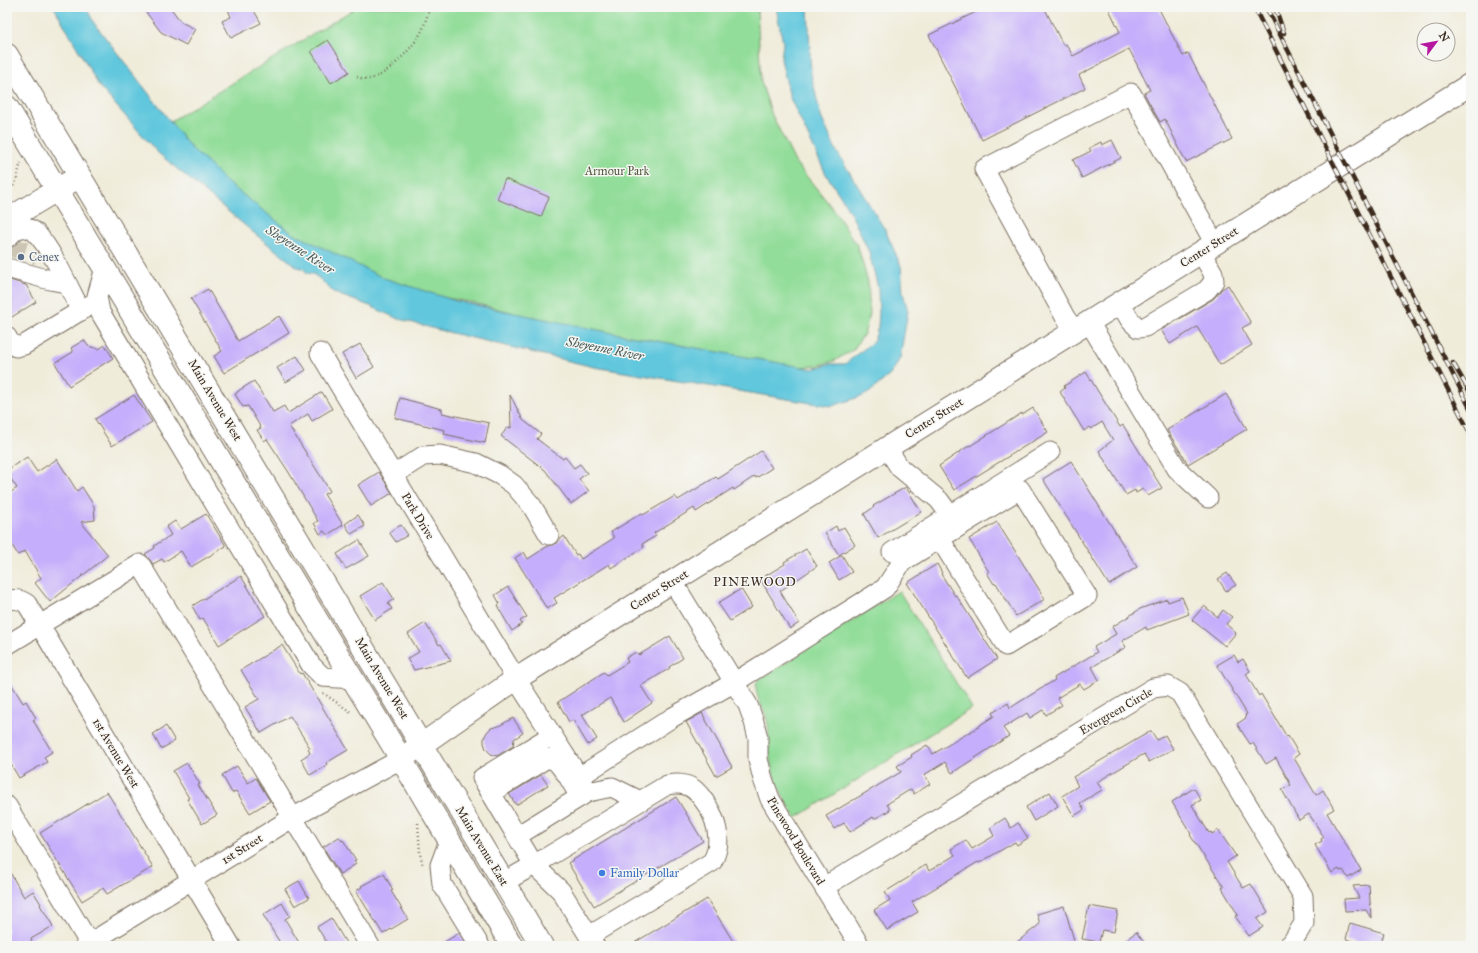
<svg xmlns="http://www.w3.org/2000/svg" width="1478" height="953" viewBox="0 0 1478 953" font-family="'IM FELL Great Primer',serif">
	<rect width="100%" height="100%" fill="#f6f6f2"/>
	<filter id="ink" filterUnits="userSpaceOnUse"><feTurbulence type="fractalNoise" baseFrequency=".025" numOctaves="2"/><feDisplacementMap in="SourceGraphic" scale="8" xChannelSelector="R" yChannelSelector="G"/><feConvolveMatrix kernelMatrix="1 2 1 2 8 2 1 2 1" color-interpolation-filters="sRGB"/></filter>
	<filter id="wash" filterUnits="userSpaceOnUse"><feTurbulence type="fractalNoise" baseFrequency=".012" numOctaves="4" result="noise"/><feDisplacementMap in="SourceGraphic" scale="16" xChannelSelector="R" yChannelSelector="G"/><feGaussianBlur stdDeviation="0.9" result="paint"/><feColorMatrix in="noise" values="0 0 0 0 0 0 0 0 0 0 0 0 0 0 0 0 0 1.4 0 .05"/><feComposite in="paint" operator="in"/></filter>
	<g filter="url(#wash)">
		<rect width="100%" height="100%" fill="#f0ecda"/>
		<g fill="#92dd99" stroke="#66845c">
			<polygon points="357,7 757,7 761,82 772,115 795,162 834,210 858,247 868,282 870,314 864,334 853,350 834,361 816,366 794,367 618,339 470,302 416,293 287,239 198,160 169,122"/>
			<path d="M899,591L972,708L796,818C785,799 773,781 770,759C768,746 770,733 767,719C763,707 753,694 757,681Z"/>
		</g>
		<polygon fill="#60c7dd" stroke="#4e787e" points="54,7 86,7 94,23 191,148 212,167 224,180 292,233 305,239 384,278 456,301 613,333 813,369 829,364 845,364 874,341 878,327 879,313 878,288 869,252 855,222 846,205 826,174 790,98 781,59 783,43 776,7 808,7 811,74 821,117 837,152 885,230 901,266 903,293 908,311 900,358 891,374 870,392 863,396 832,406 811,403 594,367 435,329 396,318 370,306 334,293 320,279 313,274 307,273 304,269 297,267 254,233 157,152 99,86"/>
		<g id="blocks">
			<g fill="#c5aefb">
				<polygon points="142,7 170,7 181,22 195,29 186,45 161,32"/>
				<polygon points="227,7 252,7 261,23 231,38 222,21 231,17"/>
				<polygon points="986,7 1044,7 1063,45 1066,44 1073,56 1120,32 1108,7 1158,7 1183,56 1188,53 1232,139 1186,162 1165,119 1160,122 1152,108 1144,93 1150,90 1129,49 1079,75 1085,88 982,140 929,35"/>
				<polygon points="328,40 349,72 331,83 311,51"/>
				<polygon points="1112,140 1121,158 1082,178 1073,160 1091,151 1089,148 1101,142 1102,145"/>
				<polygon points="505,179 549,197 541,217 497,199"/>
				<polygon points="10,280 26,285 36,302 7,320 7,282"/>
				<polygon points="1228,285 1251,323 1242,328 1252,345 1220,365 1197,327 1170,344 1161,330 1213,299 1222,289"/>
				<polygon points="208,289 238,341 279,316 289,333 224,373 214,356 222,351 191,299"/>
				<polygon points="84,340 88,346 99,349 105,345 113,358 69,386 55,363 73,352 71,348"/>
				<polygon points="360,344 374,367 356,378 342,354"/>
				<polygon points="297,356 306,370 286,382 277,368"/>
				<polygon points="1086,372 1120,427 1123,425 1162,488 1148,496 1143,489 1136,493 1135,490 1126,495 1099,451 1113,440 1102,422 1091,429 1089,427 1084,431 1060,392 1065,388 1064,386"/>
				<polygon points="254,381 273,412 284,406 288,413 322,392 332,409 312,421 308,414 289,426 330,491 324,494 343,525 327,535 324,531 320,534 314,523 318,521 288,471 267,439 264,441 257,430 261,428 248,406 243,407 235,394 238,392 238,391"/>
				<polygon points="1226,394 1247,429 1188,464 1167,430"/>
				<polygon points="134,395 152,422 112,446 95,419"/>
				<polygon points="510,395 523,420 541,434 537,439 563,459 565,457 574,468 580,464 587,473 579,479 589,491 571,504 545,470 501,436 508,427 511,428"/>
				<polygon points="400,398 442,409 442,413 489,423 485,443 444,434 445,430 395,418"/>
				<polygon points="1033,408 1048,432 954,490 939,466 970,445 970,446 1022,413 1022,415"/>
				<polygon points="761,451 772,468 756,478 755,476 734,490 733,488 696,512 694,508 654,533 656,536 642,544 644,547 611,568 609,564 554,598 557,603 547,609 515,558 524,552 528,559 548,546 555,544 564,536 576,555 578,554 581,559 614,538 611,532 642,513 643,515 675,496 678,500 716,477 718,479"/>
				<polygon points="27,457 37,472 57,459 77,491 82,487 94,506 95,520 81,522 108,555 50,602 35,583 41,578 25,551 18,555 7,537 7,495 17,488 7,473 7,470"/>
				<polygon points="1071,461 1137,567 1109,585 1043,479"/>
				<polygon points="379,472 392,493 371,506 358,485"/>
				<polygon points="906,487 921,512 878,538 864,514 874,507 873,506"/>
				<polygon points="206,514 226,546 191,567 181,551 164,562 162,559 153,564 145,554 155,548 154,546 171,535 166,527 175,521 181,529"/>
				<polygon points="358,515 365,526 351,534 345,524"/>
				<polygon points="997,522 1045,599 1016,616 996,583 994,584 987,573 989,572 969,539"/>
				<polygon points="401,525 408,535 396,542 389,532"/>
				<polygon points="836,526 838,531 844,527 855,545 839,555 825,533"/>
				<polygon points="359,540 369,556 346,569 337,554"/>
				<polygon points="806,549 817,566 780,591 799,623 790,629 760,579 785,564 784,562"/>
				<polygon points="842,555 852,572 839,580 829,563"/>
				<polygon points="937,564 942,573 941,574 955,596 956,595 997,659 967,678 907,583"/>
				<polygon points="1227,573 1236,585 1226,591 1218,579"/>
				<polygon points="241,576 265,616 219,645 203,618 200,620 192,606"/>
				<polygon points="383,582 394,599 388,603 392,609 375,620 360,596"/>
				<polygon points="508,587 527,617 520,621 522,624 512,631 499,609 500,609 498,605 500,604 495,595"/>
				<polygon points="741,589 752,607 730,621 718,603"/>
				<polygon points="1182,597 1189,614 1147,630 1146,627 1122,641 1126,647 1092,667 1099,680 1084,689 1080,684 1057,698 1062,705 1046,715 1043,710 1030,718 1027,713 1003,728 1009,736 952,773 945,762 924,775 930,784 914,794 911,789 887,804 890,810 874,819 873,817 850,832 844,823 834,829 826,816 901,772 897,766 912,757 911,755 927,745 933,754 980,726 980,725 994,716 992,713 1008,703 1010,708 1055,680 1054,678 1097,652 1094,647 1116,634 1112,627 1140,609 1167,599 1168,602"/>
				<polygon points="1204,606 1218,617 1223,610 1232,617 1226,624 1236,633 1225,646 1192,620"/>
				<polygon points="425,623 439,645 441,644 451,661 414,670 407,659 419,652 408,634"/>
				<polygon points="670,636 683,658 669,667 670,668 641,686 652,703 624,722 610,698 582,715 597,739 588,745 573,720 569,722 558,702 604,672 607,675 628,662 626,658 636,652 639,655"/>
				<polygon points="282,645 300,674 302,673 348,750 326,763 327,765 310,775 301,759 310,753 308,749 310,748 290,716 261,733 245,707 259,699 241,670"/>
				<polygon points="1234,655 1238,662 1243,659 1250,671 1246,674 1259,696 1261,694 1287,737 1288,736 1299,754 1294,758 1316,795 1323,790 1334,809 1327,813 1361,870 1348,878 1343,870 1340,871 1339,869 1332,873 1315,845 1322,841 1321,839 1324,837 1309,814 1299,820 1282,790 1291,785 1276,758 1266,764 1253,743 1250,744 1237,724 1246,718 1245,715 1247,714 1217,665"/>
				<polygon points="7,677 23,703 26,701 36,718 33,720 52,752 44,757 47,762 19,778 7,758"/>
				<polygon points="702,713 732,767 716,776 686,722"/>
				<polygon points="513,718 523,733 514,739 513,746 497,756 491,754 486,749 484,743 484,738 487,732 491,728 499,726"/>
				<polygon points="166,726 175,741 161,749 153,734"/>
				<polygon points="1151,731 1157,740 1165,735 1173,749 1149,762 1144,754 1097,782 1102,790 1080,803 1084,810 1074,816 1062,796 1078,786 1073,777"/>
				<polygon points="187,763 200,784 198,785 217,815 202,824 187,799 189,798 173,771"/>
				<polygon points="237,766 248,783 256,778 270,801 250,813 236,791 232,793 222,775"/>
				<polygon points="541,775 548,785 516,805 509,794"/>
				<polygon points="1194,788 1201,800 1192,805 1209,833 1211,832 1212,834 1218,830 1236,856 1227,862 1243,888 1251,884 1268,912 1257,919 1263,927 1249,936 1235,916 1238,915 1222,888 1224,887 1190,835 1191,834 1172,802"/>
				<polygon points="107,792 153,867 107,894 103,888 82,901 40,833"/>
				<polygon points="1050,792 1058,806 1034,821 1026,807"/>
				<polygon points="676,797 703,841 594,906 568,863"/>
				<polygon points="1005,818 1011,828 1018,823 1028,838 1017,845 1015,842 979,863 978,862 912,902 918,912 887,930 874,910 890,900 885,892 911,876 911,874 926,865 929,871 955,855 951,849 966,840 972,849 994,836 990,828"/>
				<polygon points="339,837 342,841 343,840 356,860 354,861 356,864 340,874 323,847"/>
				<polygon points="7,867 24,897 33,891 41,904 40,905 53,926 31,939 32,941 23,946 7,946"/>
				<polygon points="384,874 393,890 391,891 408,919 383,934 356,891 362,887 361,886"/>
				<polygon points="299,881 309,898 295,906 285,889"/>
				<polygon points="1369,885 1371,918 1366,910 1345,911 1344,899 1359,898 1353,886"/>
				<polygon points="707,899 736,946 629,946"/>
				<polygon points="282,903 290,916 285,919 301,946 282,946 263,915"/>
				<polygon points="1064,906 1074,940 1053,946 1012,946 1040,924 1037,914"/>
				<polygon points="1089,906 1118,911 1114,932 1102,930 1099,942 1082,939"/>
				<polygon points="331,918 348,946 329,946 317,927"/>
				<polygon points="1350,923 1384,933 1380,946 1356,946 1357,943 1346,939"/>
				<polygon points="1136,932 1147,946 1118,946"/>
				<polygon points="459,933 467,946 438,946"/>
			</g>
		</g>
	</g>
	<g filter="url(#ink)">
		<use href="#blocks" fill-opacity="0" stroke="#7a6e60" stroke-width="1"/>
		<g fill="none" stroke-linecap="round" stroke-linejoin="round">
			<polyline stroke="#ccc5b4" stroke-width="19" stroke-dasharray="19 10" stroke-linecap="butt" points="7,246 37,255"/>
			<g stroke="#7a6e60" stroke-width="21">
				<g id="minor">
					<path d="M7,238C11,235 16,228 22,228C27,227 33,230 36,233C53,251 69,288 81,311"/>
					<polyline points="7,268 50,280 66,283"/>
					<polyline points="105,268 97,296 100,312 311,665 323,677 353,679"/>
					<polyline points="1120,303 1130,320 1138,328 1145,327 1207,290 1214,281 1213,273 1201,252"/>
					<polyline points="1089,322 1177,469 1208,498"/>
					<polyline points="1075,331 1065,317 984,169 1131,93 1215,244"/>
					<polyline points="7,337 9,341 16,347 24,345 90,305"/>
					<polyline points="320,353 516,679 579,777 673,717 735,682 885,588 902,562 1020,489 1087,596 1006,646 940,539"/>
					<polyline points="887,448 900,468 939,500 950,515"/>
					<polyline points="393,475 423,456 440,455 476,463 500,475 514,485 532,506 549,535"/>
					<polyline points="892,552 1050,452"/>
					<polyline points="673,582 748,705 754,722 758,738 758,759 763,779 770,799 860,946"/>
					<path d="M7,600C15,599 20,599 27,604L231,946"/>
					<polyline points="7,645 140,564 370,946"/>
					<path d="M552,735L482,778L534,865L667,785C673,784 679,783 685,785C693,787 697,792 702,798C716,816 724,841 712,862L589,936"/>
					<polyline points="582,781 588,792 612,787 640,801"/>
					<polyline points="491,793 547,758 556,761 567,775 580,797"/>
					<polyline points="7,806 91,946"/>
					<polyline points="517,836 588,792"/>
					<polyline points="449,841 440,865 442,884 480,946"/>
					<polyline points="504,882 534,865 561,891 595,946"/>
					<polyline points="824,887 1153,688 1168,686 1180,693 1303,896 1304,923 1291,944 1288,946"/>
					<polyline points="85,946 292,818 401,759"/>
				</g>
			</g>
			<g stroke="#7a6e60" stroke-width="24">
				<g id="major">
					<polyline points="7,55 542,946"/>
					<polyline points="7,107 401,759 512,946"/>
					<polyline points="7,220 70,182"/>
					<polyline points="401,759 516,679 1471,84"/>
				</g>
			</g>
			<g stroke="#7a6e60" stroke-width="2.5" stroke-dasharray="1 3" stroke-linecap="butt">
				<path d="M357,77C360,78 365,79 369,79C386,77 410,50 419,36C425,27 426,16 431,7"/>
				<path d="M7,191C20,183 16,175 21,163"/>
				<polyline points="323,693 352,713"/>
				<polyline points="418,823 420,853 423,866"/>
			</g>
			<use href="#minor" stroke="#fff" stroke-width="19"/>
			<use href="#major" stroke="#fff" stroke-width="22"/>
			<g stroke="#3b2a1e" stroke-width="4.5">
				<g id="rail">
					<polyline points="1254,7 1471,435"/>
					<polyline points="1266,7 1471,410"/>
					<polyline points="1275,7 1284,33"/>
					<polyline points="1453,363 1471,394"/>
				</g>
			</g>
			<use href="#rail" stroke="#f6f6f2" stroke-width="3" stroke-dasharray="9" stroke-linecap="butt"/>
		</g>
	</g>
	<circle fill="#5c6f8a" stroke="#f6f6f2" stroke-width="1.5" cx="21" cy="257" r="4"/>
	<circle fill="#3f7fe0" stroke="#f6f6f2" stroke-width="1.5" cx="602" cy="873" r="4"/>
	<g text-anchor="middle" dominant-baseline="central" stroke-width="3" stroke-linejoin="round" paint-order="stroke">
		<g font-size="12" fill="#51573d" stroke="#f6f6f2">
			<text x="617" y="171">Armour Park</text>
		</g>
		<g font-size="12" fill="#3b2a1e" stroke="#f6f6f2">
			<text transform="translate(1209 247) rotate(-32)">Center Street</text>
			<text transform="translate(215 400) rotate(59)">Main Avenue West</text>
			<text transform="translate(934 418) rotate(-32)">Center Street</text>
			<text transform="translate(418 516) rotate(59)">Park Drive</text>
			<text transform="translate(659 590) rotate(-32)">Center Street</text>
			<text transform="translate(382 678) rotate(59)">Main Avenue West</text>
			<text transform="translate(1116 711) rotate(-30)">Evergreen Circle</text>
			<text transform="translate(116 753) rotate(59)">1st Avenue West</text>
			<text transform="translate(796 841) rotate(59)">Pinewood Boulevard</text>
			<text transform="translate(482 846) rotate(59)">Main Avenue East</text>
			<text transform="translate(242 849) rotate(-32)">1st Street</text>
		</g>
		<g font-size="12" fill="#4e5e75" stroke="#f6f6f2" text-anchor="start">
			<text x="29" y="257">Cenex</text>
		</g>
		<g font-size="12" fill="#366cbe" stroke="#f6f6f2" text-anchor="start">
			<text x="610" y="873">Family Dollar</text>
		</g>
		<g font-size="13" font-style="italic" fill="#465957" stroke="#f6f6f2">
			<text transform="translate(300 250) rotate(33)">Sheyenne River</text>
			<text transform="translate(605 349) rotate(11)">Sheyenne River</text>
		</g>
		<g font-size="13" letter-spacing="1" fill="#3b2a1e" stroke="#f6f6f2">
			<text x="755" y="582">PINEWOOD</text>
		</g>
	</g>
	<rect width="1478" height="953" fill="none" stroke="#f6f6f2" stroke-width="24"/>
	<g transform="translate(1436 42) rotate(58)"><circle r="19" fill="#f6f6f2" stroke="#aba49d"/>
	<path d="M0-3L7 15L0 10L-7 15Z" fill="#b5179e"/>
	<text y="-6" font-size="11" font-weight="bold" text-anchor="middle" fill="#3b2a1e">N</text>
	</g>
</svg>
